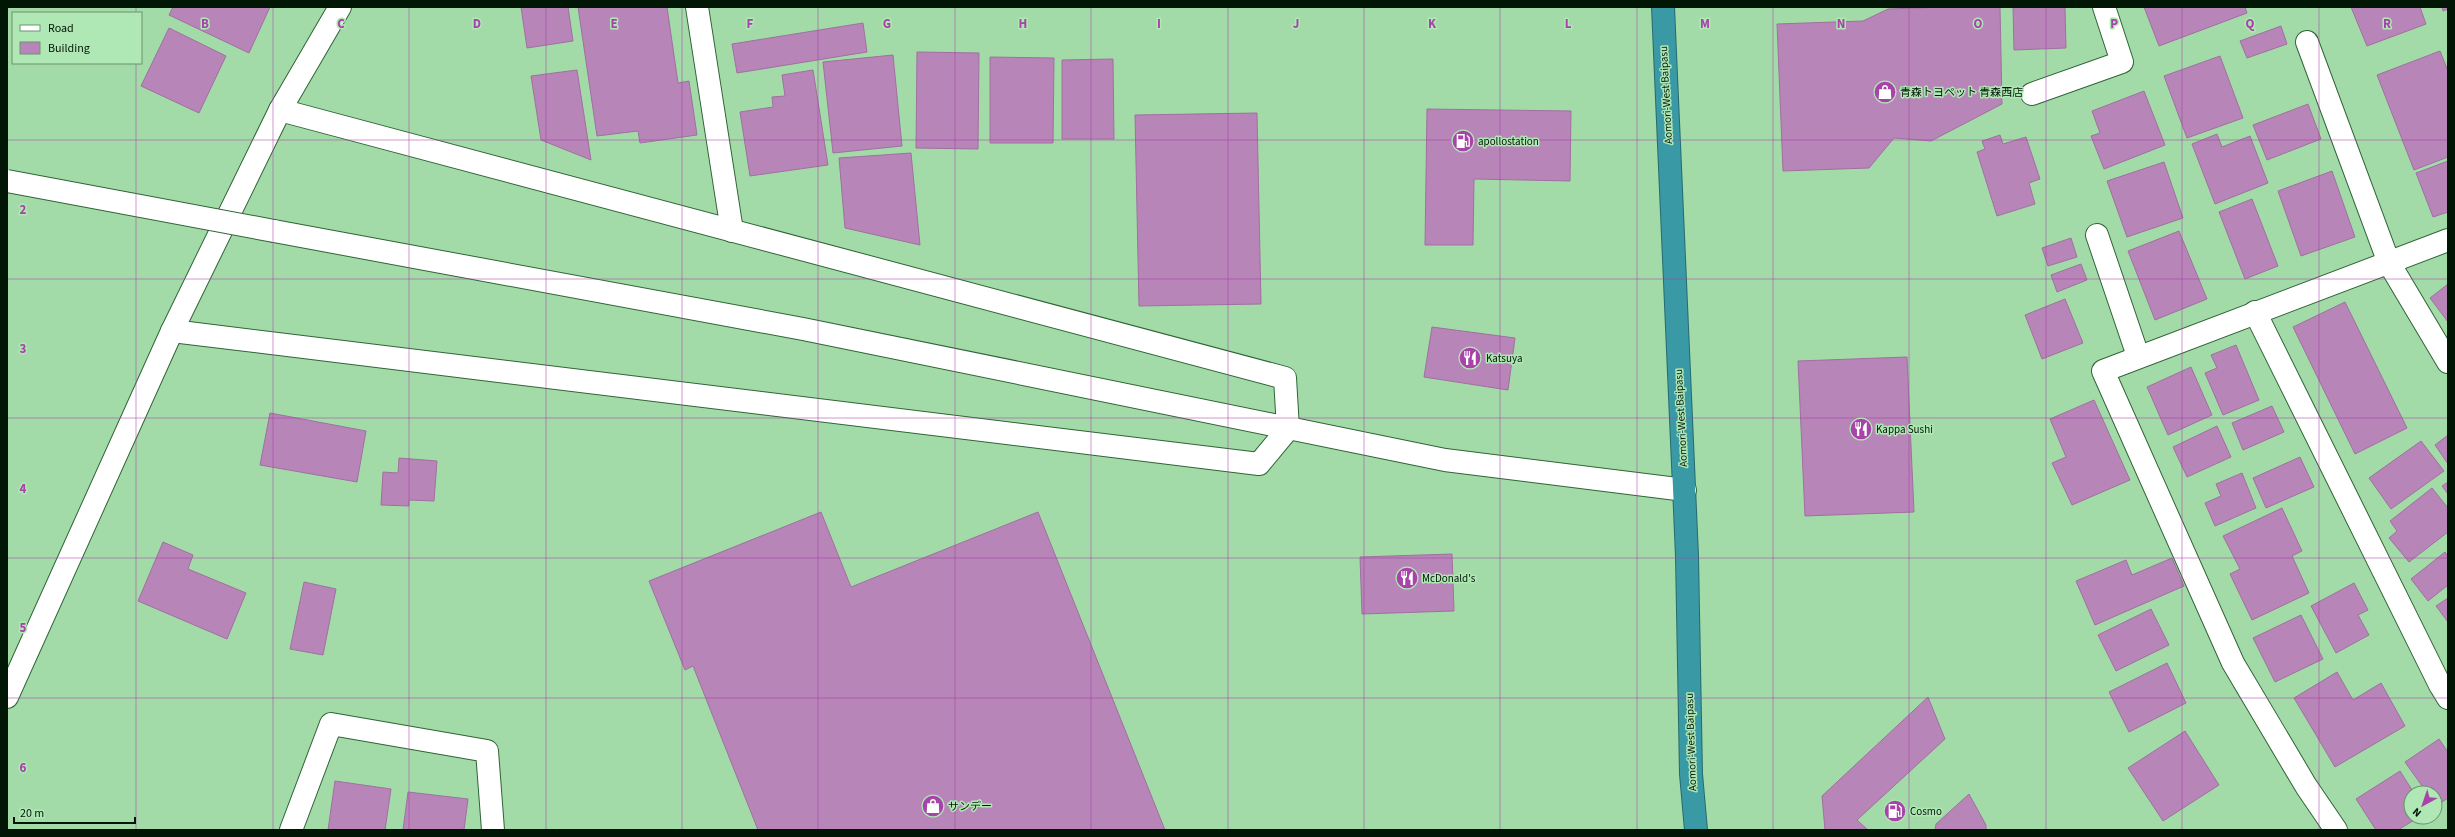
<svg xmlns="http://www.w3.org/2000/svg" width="2455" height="837" viewBox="0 0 2455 837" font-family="'Source Sans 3','Noto Sans JP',sans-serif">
	<rect width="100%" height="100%" fill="#a3dba8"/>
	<g fill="#b785b7" stroke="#a070a0">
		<polygon points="173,7 270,7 249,53 169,15"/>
		<polygon points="521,7 568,7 573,41 527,48"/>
		<polygon points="578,7 667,7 678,83 689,81 697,135 640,143 638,131 597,136"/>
		<polygon points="1947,7 2000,7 2002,104 1931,141 1894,138 1869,168 1783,171 1777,24 1863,21 1888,9"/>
		<polygon points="2013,7 2065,7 2066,48 2014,50"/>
		<polygon points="2144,7 2245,7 2247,13 2159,46"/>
		<polygon points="2351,7 2420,7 2426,24 2367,46"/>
		<polygon points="2442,7 2448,7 2448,9 2443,11"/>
		<polygon points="863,23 867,52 737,73 732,44"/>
		<polygon points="2281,26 2287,44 2247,58 2240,41"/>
		<polygon points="169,28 226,56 199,113 141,86"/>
		<polygon points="2440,51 2448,71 2448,157 2414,170 2377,75"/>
		<polygon points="917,52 979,53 978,149 916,148"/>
		<polygon points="893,55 902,146 833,153 823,62"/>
		<polygon points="2220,56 2243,118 2187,138 2164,76"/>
		<polygon points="990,57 1054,58 1053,143 990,143"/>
		<polygon points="1113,59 1114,139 1062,139 1062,60"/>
		<polygon points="577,70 591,160 541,140 531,76"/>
		<polygon points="813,70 828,165 750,176 740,112 773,107 772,97 785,96 782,75"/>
		<polygon points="2144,91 2165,145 2104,169 2091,136 2100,133 2092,111"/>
		<polygon points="2308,104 2321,139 2267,160 2253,125"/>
		<polygon points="1427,109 1571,111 1570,181 1474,179 1473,245 1425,245"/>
		<polygon points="1257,113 1261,304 1139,306 1135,115"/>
		<polygon points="2217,134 2222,147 2250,136 2268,183 2215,204 2192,144"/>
		<polygon points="2000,135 2003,144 2026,137 2040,179 2029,183 2035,204 1997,216 1977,152 1985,149 1982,141"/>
		<polygon points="911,153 920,245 845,228 839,158"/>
		<polygon points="2448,161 2448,212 2433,217 2416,173"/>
		<polygon points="2164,162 2183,218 2127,237 2107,181"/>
		<polygon points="2332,171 2355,237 2301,256 2278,191"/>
		<polygon points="2252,199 2278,266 2245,279 2219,212"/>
		<polygon points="2179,231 2207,299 2155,320 2128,251"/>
		<polygon points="2071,238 2077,257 2048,266 2042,248"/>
		<polygon points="2081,264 2087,280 2057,292 2051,275"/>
		<polygon points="2448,284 2448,322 2430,298"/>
		<polygon points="2065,299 2083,343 2042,359 2025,315"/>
		<polygon points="2345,302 2407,428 2355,454 2293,327"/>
		<polygon points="1432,327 1515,338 1508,390 1424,377"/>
		<polygon points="2236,345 2259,400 2223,415 2205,373 2217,368 2211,355"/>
		<polygon points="1907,357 1914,512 1805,516 1798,361"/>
		<polygon points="2191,367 2212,415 2168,435 2147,387"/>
		<polygon points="2094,400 2130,480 2072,505 2052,463 2066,457 2050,419"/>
		<polygon points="2272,406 2284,432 2243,450 2232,423"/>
		<polygon points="270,413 366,431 357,482 260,465"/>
		<polygon points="2217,426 2231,457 2187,477 2173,447"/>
		<polygon points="2448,435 2448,464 2435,445"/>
		<polygon points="2421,441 2444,471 2391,509 2369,478"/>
		<polygon points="2300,457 2314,487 2266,508 2253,478"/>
		<polygon points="399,458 437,461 434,501 409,500 409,506 381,505 383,472 398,473"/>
		<polygon points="2242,473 2256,508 2215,526 2205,503 2221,496 2216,484"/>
		<polygon points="2448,482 2448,494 2442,486"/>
		<polygon points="2432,488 2448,508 2448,532 2409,562 2389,538 2397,531 2390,521"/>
		<polygon points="2282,508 2302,551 2292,556 2309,593 2252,620 2230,574 2240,569 2223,536"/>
		<polygon points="821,512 851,587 1038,512 1165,830 758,830 693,666 685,670 649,581"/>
		<polygon points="163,542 193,555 188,569 246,593 227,639 138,601"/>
		<polygon points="2445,552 2448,557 2448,585 2428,601 2411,579"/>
		<polygon points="1452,554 1454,611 1362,614 1360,557"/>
		<polygon points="2172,558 2184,586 2095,625 2076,581 2126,560 2132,575"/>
		<polygon points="304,582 336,589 323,655 290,649"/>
		<polygon points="2354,583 2368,610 2358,615 2369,635 2336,653 2311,606"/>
		<polygon points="2448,598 2448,622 2436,606"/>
		<polygon points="2151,609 2169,645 2116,671 2098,635"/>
		<polygon points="2301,615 2323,659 2275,682 2253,638"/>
		<polygon points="2167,663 2186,703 2129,732 2109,692"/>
		<polygon points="2337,672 2353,700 2381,683 2405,726 2335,767 2294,698"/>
		<polygon points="1928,697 1945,739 1857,820 1868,830 1825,830 1822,796"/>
		<polygon points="2185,731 2219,785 2163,821 2128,768"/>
		<polygon points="2439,739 2448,752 2448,798 2436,806 2435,793 2427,793 2405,762"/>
		<polygon points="2400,771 2414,793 2411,793 2411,817 2419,817 2398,830 2376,830 2356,799"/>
		<polygon points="335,781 391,789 385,830 328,830"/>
		<polygon points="408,792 468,799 464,830 403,830"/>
		<polygon points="1969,794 1986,825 1986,830 1935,830 1936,824"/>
	</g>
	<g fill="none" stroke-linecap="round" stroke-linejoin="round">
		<g stroke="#306437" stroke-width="24">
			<g id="minor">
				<polyline points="697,7 732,231"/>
				<polyline points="2307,42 2389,263 2448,362"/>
				<polyline points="2032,94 2122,62 2104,7"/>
				<polyline points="274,231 803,329 1445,460 1685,490"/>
				<polyline points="2097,235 2138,356"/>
				<polyline points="2255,312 2440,685 2448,698"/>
				<polyline points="172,331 1259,464 1288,429 1285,378 280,110"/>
				<polyline points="7,697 172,331 280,110 340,7"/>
				<polyline points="291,830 331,724 487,751 493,830"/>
				<polyline points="2336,830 2306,786 2233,663 2103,371 2448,240"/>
			</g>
		</g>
		<g stroke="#266b6d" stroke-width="24">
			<polyline id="highway" points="1663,7 1687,556 1691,774 1696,830"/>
		</g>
		<use href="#minor" stroke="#fff" stroke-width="22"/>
		<use href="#highway" stroke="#3999a5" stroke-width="22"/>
		<g stroke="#306437" stroke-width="24" stroke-linecap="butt">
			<polyline id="minor-bridge" points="7,181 274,231"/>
		</g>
		<use href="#minor-bridge" stroke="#fff" stroke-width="22"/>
	</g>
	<path fill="none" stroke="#a743a9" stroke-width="1" stroke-opacity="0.55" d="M136,7V13M273,7V830M409,7V830M546,7V830M682,7V830M818,7V830M955,7V830M1091,7V830M1228,7V830M1364,7V830M1500,7V830M1637,7V830M1773,7V830M1909,7V830M2046,7V830M2182,7V830M2319,7V830M136,63V830M7,140H2448M7,279H2448M7,418H2448M7,558H2448M7,698H2448"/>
	<defs>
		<g id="shop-disc" transform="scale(1.15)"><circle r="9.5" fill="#a743a9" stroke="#b0e8b5"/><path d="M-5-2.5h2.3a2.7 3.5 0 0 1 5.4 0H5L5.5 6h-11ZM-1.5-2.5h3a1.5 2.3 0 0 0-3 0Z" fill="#fff"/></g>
		<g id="fuel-disc" transform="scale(1.15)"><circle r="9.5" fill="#a743a9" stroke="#b0e8b5"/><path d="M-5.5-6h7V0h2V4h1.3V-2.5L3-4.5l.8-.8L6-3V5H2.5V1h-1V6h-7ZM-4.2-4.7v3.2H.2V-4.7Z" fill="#fff"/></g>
		<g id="restaurant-disc" transform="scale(1.15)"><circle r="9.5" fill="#a743a9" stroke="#b0e8b5"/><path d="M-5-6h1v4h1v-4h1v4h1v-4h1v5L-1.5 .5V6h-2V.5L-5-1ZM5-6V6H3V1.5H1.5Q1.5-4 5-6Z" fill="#fff"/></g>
	</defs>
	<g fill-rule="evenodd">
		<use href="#shop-disc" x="1885" y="92"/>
		<use href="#fuel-disc" x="1463" y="141"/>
		<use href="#restaurant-disc" x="1470" y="358"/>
		<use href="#restaurant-disc" x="1861" y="429"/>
		<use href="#restaurant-disc" x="1407" y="578"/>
		<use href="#shop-disc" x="933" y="806"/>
		<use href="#fuel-disc" x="1895" y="811"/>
	</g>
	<g text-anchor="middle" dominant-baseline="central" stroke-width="3" stroke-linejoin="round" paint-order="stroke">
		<g font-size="11" fill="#021605" stroke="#b0e8b5" text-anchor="start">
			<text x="1900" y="92">青森トヨペット 青森西店</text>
			<text x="1478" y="141">apollostation</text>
			<text x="1486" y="358">Katsuya</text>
			<text x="1876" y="429">Kappa Sushi</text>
			<text x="1422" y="578">McDonald's</text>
			<text x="948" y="806">サンデー</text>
			<text x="1910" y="811">Cosmo</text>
		</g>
		<g font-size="11" fill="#021605" stroke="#b0e8b5">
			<text transform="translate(1666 95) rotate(-93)">Aomori-West Baipasu</text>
			<text transform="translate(1681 418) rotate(-93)">Aomori-West Baipasu</text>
			<text transform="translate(1691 742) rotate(-92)">Aomori-West Baipasu</text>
		</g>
	</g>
	<g font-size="13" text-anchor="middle" font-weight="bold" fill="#a743a9" stroke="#b0e8b5" stroke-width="3" stroke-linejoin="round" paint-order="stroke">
		<text x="205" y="28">B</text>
		<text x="341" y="28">C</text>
		<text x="477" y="28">D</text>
		<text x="614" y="28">E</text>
		<text x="750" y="28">F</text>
		<text x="887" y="28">G</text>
		<text x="1023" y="28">H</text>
		<text x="1159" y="28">I</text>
		<text x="1296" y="28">J</text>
		<text x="1432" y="28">K</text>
		<text x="1568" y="28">L</text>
		<text x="1705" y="28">M</text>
		<text x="1841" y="28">N</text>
		<text x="1978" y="28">O</text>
		<text x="2114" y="28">P</text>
		<text x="2250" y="28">Q</text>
		<text x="2387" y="28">R</text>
		<text x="23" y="214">2</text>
		<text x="23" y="353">3</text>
		<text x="23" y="493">4</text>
		<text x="23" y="632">5</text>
		<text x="23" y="772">6</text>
	</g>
	<rect width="2455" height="837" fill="none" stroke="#021605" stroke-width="16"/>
	<rect x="12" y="12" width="130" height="52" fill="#b0e8b5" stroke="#6a946f"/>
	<rect x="20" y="25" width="20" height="6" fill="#ffffff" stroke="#6a946f"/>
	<text x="48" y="32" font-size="12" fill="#021605">Road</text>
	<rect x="20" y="42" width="20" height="12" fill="#b785b7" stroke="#6a946f"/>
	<text x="48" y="52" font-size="12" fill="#021605">Building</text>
	<g transform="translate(2423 805) rotate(220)"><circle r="19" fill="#b0e8b5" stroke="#6a946f"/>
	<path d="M0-3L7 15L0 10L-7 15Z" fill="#a743a9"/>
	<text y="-6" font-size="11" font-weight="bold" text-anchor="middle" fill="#021605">N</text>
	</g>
	<path d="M14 817v6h121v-6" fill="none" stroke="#021605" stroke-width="2"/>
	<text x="20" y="817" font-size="12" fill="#021605" stroke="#b0e8b5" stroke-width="3" paint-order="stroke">20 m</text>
</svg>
